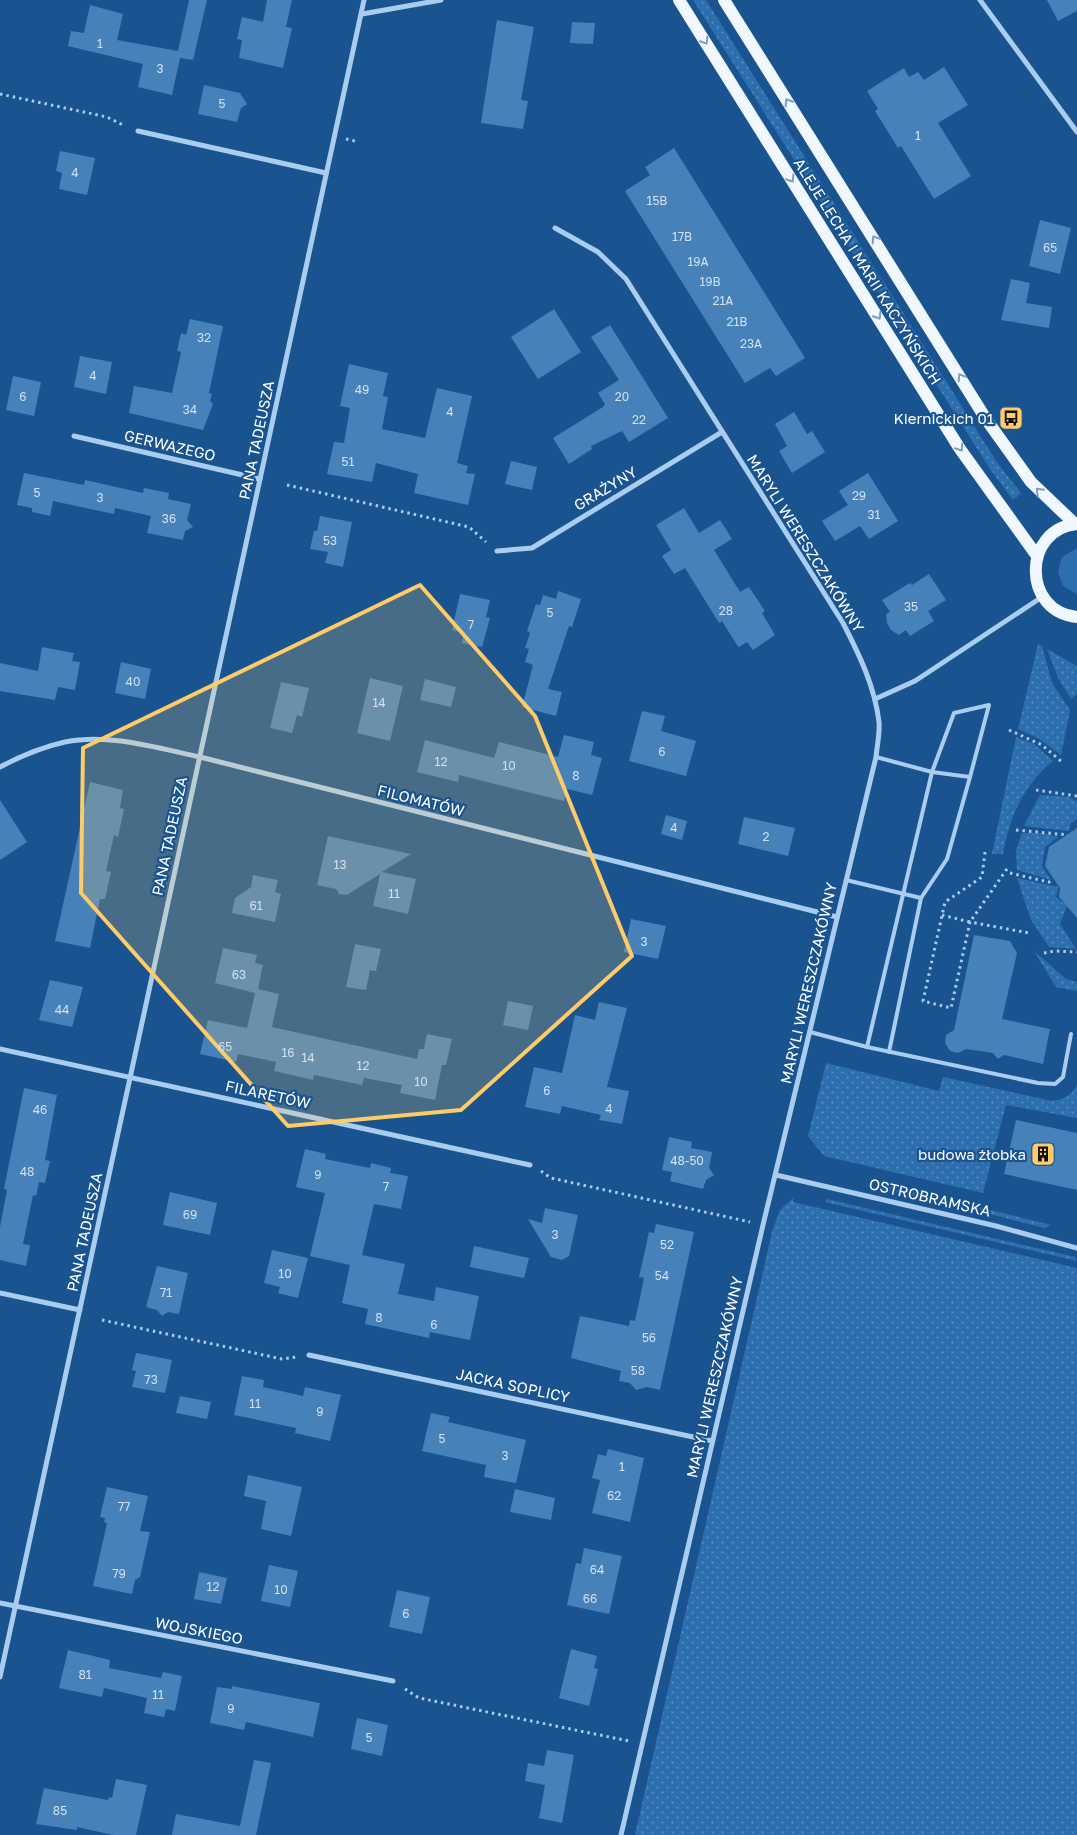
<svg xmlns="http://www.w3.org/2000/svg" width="1077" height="1835" viewBox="0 0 1077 1835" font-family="'Golos Text',sans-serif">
	<defs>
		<pattern id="grass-dots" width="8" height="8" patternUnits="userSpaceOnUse" patternTransform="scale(1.25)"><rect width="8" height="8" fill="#2d6fae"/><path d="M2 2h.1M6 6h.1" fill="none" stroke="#578cbe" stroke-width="1.8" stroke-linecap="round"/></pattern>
	</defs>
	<rect width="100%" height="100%" fill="#1a5490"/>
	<g fill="url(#grass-dots)">
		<polygon points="693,0 706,0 959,402 996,461 1021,493 1013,500 990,469"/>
		<polygon points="1038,644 1042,646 1052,683 1070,710 1061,755 1038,738 1018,729"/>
		<polygon points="1047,649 1077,666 1077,694 1071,699 1058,678"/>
		<path d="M1016,737L1034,744L1053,761C1024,784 1009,818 1003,854H992Z"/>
		<polygon points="1040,795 1068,797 1077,801 1077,819 1071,823 1069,831 1024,826"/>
		<polygon points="1022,833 1042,833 1058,837 1045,847 1042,866 1051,880 1017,870 1016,851"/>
		<polygon points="1017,878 1058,887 1056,897 1067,906 1060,924 1076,949 1049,947 1031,920"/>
		<polygon points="1034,951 1066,979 1077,982 1077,991 1056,987"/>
		<path d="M826,1063L939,1091L943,1077L1052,1101C1064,1099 1071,1096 1077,1085V1118L1006,1105L983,1193L824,1156L808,1136Z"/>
		<polygon points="878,1184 960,1204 954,1207 943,1201 941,1203 883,1189"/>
		<polygon points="793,1198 793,1202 1077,1268 1077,1835 635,1835 772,1232 780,1210"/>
		<polygon points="827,1199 1075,1257 1077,1261 825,1202"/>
		<polygon points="978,1207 1051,1225 1045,1228 982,1212"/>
	</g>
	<polygon fill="#2d6fae" points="1077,548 1077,594 1063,586 1058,572 1062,557"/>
	<g fill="#4781b9">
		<polygon points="189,0 207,0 193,60 180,58 172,95 138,87 143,64 68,46 71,31 84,33 90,5 123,14 117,40 178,51"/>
		<polygon points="267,0 292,0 286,27 292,28 283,68 239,58 242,40 237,39 242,17 263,22"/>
		<polygon points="1047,0 1077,0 1077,11 1058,21"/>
		<polygon points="497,20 534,27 521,100 528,101 523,129 481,123"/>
		<polygon points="572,22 595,23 593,44 570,43"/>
		<polygon points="944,67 968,105 938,123 971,176 934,199 901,146 898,148 875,111 878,109 867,91 904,68 909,77 918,72 924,80"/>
		<polygon points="204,85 240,93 247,104 241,108 237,122 198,114"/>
		<polygon points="674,148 805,358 776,376 770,368 745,383 625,191 650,175 645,167"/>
		<polygon points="60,151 95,158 87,195 59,189 62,173 56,171"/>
		<polygon points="1040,220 1071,228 1060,274 1029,266"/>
		<polygon points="1011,279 1030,283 1026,303 1052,307 1049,328 1001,320"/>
		<polygon points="554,309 581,352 538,379 511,337"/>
		<polygon points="190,319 223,326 209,393 212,394 210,401 213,404 203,430 129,413 134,386 172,393 181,352 177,351 181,333 186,335"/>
		<polygon points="610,325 668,418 629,442 622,431 591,446 592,449 569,464 553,438 603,407 605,404 598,393 619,380 591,337"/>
		<polygon points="80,356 112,362 106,394 74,387"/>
		<polygon points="349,364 388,373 383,396 388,397 382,429 425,438 437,388 472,396 457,463 468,466 466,473 475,474 468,505 414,493 418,474 376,463 372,482 327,474 334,442 344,443 350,408 340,406"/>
		<polygon points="13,376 41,382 34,416 6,410"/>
		<polygon points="794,412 807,434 812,431 825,452 792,473 779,451 787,446 775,424"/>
		<polygon points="511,461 537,467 532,490 505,484"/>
		<polygon points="24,473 84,485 85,480 143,493 144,488 169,493 168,499 191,504 187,520 193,527 185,531 183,540 147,533 151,516 115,508 114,514 53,501 50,516 32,512 32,508 17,505"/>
		<polygon points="868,473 898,521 869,539 860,526 835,541 822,521 848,505 839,491"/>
		<polygon points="684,508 699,533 720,520 732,539 714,550 740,592 749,587 765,611 762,613 775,635 753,650 747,642 739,647 737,645 722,621 719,623 685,568 674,574 662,556 671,550 656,525"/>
		<polygon points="320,516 352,522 343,567 325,563 328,552 310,549 314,531 317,531"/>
		<polygon points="929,574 946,600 928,611 934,621 910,636 906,630 899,635 891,630 887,623 886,614 890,612 882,600 910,583 912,585"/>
		<polygon points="558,591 581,599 572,627 569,626 548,689 562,692 556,716 522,707 533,665 525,662 529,649 525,648 530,633 527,631 536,604 540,605 543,595 556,599"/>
		<polygon points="460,594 490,600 486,617 490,618 482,647 462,643 464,633 452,630"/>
		<polygon points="42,647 74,653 72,661 80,662 75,690 58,687 55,700 0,691 0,663 38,671"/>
		<polygon points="121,662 151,669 145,699 115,693"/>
		<polygon points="370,678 403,686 390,741 357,733"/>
		<polygon points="425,679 456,687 451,707 420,700"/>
		<polygon points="281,682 309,688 302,717 297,715 292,733 270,728"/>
		<polygon points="642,711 665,716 661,731 696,741 686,776 629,761"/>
		<polygon points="564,735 594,742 591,755 602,758 592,795 567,789 564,801 459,775 458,782 417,772 425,740 494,758 499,742 558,757"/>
		<polygon points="90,782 123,790 120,808 124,809 118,837 114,835 106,871 111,872 105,899 100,899 90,948 55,941"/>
		<polygon points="0,800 27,842 0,860"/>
		<polygon points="666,815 687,821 682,840 661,834"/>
		<polygon points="744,817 795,828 788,856 738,844"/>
		<polygon points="1077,828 1077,918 1059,897 1060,888 1045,866 1049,847"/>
		<polygon points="328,836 411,854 382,872 416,879 408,914 373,906 380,874 347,895 339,894 336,889 317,885"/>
		<polygon points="253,875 278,880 275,892 281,894 275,922 232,913 235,898 251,887"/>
		<polygon points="631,919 666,926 658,959 624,952"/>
		<polygon points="974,935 1010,941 1017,953 1002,1019 1050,1029 1043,1064 1004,1055 998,1059 993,1053 966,1049 958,1053 950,1051 945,1043 946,1035 954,1030"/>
		<polygon points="355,944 381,949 376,971 370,970 366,990 346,987"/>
		<polygon points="223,948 257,955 255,963 263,965 258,989 279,994 272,1027 417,1059 419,1049 424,1049 427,1034 452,1039 446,1065 442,1065 435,1100 400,1093 402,1085 364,1078 362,1085 314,1075 313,1080 274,1071 276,1062 238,1054 236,1062 200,1054 208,1020 247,1028 251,1011 255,993 215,983"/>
		<polygon points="50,980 83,987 72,1027 39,1020"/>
		<polygon points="508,1001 533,1006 528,1030 503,1025"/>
		<polygon points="599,1002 627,1008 607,1087 629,1091 622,1124 599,1120 601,1115 562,1106 560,1114 525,1107 534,1067 562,1073 575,1015 595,1020"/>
		<polygon points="24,1088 57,1095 45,1160 50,1161 45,1183 39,1182 36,1196 33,1195 23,1244 30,1245 26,1266 0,1260 0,1227 7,1190 4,1189"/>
		<polygon points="1016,1120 1077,1133 1077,1190 1004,1174"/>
		<polygon points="669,1137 692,1142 691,1148 712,1152 709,1168 714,1175 706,1180 703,1189 670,1181 672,1172 662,1170"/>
		<polygon points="305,1149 326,1154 325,1159 370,1168 371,1163 391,1168 390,1173 408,1176 401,1209 374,1204 362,1255 405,1264 398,1294 434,1301 436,1287 479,1296 470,1340 430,1332 429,1338 365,1324 368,1309 342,1303 350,1265 310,1256 325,1193 296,1187"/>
		<polygon points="170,1192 217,1203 210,1235 163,1225"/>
		<polygon points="545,1208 578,1215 569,1256 562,1260 551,1257 528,1219 542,1223"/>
		<polygon points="656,1224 694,1232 660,1390 647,1387 636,1390 630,1383 619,1381 621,1371 571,1358 580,1316 629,1326 630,1320 635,1321 644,1278 639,1277 644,1255 649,1232 654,1233"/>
		<polygon points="474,1246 529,1258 524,1278 470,1267"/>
		<polygon points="272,1250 308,1258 298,1298 278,1293 280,1287 264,1283"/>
		<polygon points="157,1266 188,1273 179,1314 168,1312 162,1316 157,1310 146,1307"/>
		<polygon points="136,1353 172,1360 165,1393 132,1387 136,1371 132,1370"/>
		<polygon points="242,1376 264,1380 263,1387 303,1396 305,1387 341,1395 330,1441 295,1433 296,1428 234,1415"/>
		<polygon points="180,1396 211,1402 207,1419 176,1413"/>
		<polygon points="431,1413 450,1417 448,1422 526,1440 516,1483 484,1477 486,1465 422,1451"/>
		<polygon points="608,1449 644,1458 630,1522 592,1513 600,1480 592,1478 598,1454 606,1456"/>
		<polygon points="248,1475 302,1487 291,1536 261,1529 266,1501 244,1496"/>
		<polygon points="107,1487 148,1496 140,1531 150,1532 140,1577 135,1580 132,1594 93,1586 107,1523 104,1522 105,1518 100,1517"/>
		<polygon points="515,1489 555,1498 551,1520 510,1512"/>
		<polygon points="584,1548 622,1556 609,1614 567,1605 576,1563 581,1564"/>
		<polygon points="269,1565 298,1571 290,1607 261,1601"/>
		<polygon points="199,1572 227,1578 221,1604 194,1599"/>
		<polygon points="397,1590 430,1597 422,1634 389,1627"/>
		<polygon points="571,1649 597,1656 594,1668 598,1669 589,1706 559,1698"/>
		<polygon points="68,1650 110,1660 109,1668 161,1678 163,1672 182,1676 175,1711 166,1709 164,1717 144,1713 147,1698 104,1688 102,1697 59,1688"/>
		<polygon points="232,1686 320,1703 313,1737 246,1722 244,1730 210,1723 217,1687 232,1689"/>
		<polygon points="357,1718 388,1725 382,1756 351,1749"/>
		<polygon points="547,1750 574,1755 562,1823 539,1818 545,1785 525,1781 528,1763 544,1766"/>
		<polygon points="254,1760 271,1763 256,1835 172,1835 176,1814 240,1826"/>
		<polygon points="116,1779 147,1785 136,1835 113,1835 77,1827 77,1830 36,1824 44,1788 108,1800 109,1797 112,1798"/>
	</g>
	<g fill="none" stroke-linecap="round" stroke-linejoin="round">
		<g stroke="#a9ccef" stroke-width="3" stroke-dasharray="2.5 4" stroke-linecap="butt">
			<polyline points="0,94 107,117 125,126"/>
			<polyline points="346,139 355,141"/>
			<polyline points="287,485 469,527 486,542"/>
			<polyline points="1009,730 1042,745 1062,762"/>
			<polyline points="1036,790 1077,796"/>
			<polyline points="1016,830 1068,835"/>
			<polyline points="985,852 982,877 945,902 923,1001 951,1008 970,922 1029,933"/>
			<polyline points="1010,873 1053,883"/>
			<polyline points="942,915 970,922 1009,866"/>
			<polyline points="1044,953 1055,951 1077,952"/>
			<polyline points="541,1171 551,1178 750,1222"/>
			<polyline points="102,1320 282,1359 297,1357"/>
			<polyline points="405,1689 419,1698 629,1741"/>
		</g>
		<g stroke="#a9ccef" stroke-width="4">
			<polyline points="876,757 932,772 970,777 947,859 921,898"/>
			<polyline points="846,880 921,898 889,1052"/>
			<polyline points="810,1032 867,1047 1038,1083 1055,1084 1063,1077 1071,1034"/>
			<polyline points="867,1047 932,772 954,713 989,705 970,777"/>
		</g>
		<g stroke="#a9ccef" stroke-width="5">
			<polyline points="980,0 1077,132"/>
			<polyline points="362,14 441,0"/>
			<polyline points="138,131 326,173"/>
			<path d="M555,228L598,252L626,279L843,623C859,654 875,687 879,722C880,733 877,746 876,757L763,1225L621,1835"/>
			<polyline points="74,436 260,479"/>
			<polyline points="497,551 532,548 722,432"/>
			<polyline points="875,699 915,681 1042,597"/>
			<path d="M0,767C21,756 42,747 65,742C109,733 157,748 200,757L837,917"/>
			<polyline points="0,1049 530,1165"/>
			<polyline points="776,1175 996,1226 1077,1248"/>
			<polyline points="0,1293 80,1310"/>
			<polyline points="309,1355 712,1441"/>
			<polyline points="0,1603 393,1681"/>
			<polyline points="0,1677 364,0"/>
		</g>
		<g stroke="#f1f7ff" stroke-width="12">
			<polyline points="679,0 960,449 1037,556"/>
			<polyline points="724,0 986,419 1031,482 1075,524"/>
			<path d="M1077,524C1022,529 1022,612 1077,617"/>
		</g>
	</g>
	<defs><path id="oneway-chevron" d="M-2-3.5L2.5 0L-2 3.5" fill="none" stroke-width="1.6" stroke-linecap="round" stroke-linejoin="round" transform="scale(1.25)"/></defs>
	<g stroke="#7b9dc2">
		<use href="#oneway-chevron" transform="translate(705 41) rotate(58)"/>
		<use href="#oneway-chevron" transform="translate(788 102) rotate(-122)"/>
		<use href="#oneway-chevron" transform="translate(791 179) rotate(58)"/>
		<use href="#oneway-chevron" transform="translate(875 239) rotate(-122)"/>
		<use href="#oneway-chevron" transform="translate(878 316) rotate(58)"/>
		<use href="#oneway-chevron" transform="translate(961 377) rotate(-122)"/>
		<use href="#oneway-chevron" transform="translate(960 448) rotate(57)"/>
		<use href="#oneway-chevron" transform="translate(1039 491) rotate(-134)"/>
	</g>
	<path fill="#ffcb67" fill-opacity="0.2" stroke="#ffcb67" stroke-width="4" stroke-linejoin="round" d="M420,585L535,716L632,956L461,1110L288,1126L81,893L83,748Z"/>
	<defs>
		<g id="bus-square" transform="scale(1.25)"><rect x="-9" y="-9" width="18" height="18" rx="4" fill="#ffcb67" stroke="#1a5490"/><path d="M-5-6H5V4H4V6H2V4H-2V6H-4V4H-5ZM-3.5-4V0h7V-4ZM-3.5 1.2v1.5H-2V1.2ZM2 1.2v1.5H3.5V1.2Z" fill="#111"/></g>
		<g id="building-square" transform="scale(1.25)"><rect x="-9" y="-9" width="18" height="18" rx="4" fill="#ffcb67" stroke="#1a5490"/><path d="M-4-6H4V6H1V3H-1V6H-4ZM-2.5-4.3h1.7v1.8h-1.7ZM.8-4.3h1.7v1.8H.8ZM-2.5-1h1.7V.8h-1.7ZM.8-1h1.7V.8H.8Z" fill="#111"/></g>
	</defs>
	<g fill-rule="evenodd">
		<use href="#bus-square" x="1011" y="418"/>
		<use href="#building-square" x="1043" y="1154"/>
	</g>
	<g text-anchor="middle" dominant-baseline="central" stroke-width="4.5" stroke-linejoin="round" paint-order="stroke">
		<g font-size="12" fill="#d1e0ee">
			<text x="100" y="43">1</text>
			<text x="160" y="68">3</text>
			<text x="222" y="103">5</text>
			<text x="918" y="135">1</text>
			<text x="75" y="172">4</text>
			<text x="657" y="200">15B</text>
			<text x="682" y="236">17B</text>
			<text x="1050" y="247">65</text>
			<text x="698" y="261">19A</text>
			<text x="710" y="281">19B</text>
			<text x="723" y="300">21A</text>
			<text x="737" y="321">21B</text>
			<text x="204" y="337">32</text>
			<text x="751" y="343">23A</text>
			<text x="93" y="375">4</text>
			<text x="362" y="389">49</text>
			<text x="23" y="396">6</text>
			<text x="622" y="396">20</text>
			<text x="190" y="409">34</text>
			<text x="450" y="411">4</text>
			<text x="639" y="419">22</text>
			<text x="348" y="461">51</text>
			<text x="37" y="492">5</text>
			<text x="859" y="495">29</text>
			<text x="100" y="497">3</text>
			<text x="874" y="514">31</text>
			<text x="169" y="518">36</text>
			<text x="330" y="540">53</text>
			<text x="911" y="606">35</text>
			<text x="726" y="610">28</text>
			<text x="550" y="612">5</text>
			<text x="471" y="624">7</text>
			<text x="133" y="681">40</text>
			<text x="379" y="702">14</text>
			<text x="662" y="751">6</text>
			<text x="441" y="761">12</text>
			<text x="509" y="765">10</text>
			<text x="576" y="775">8</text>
			<text x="674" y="827">4</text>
			<text x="766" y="836">2</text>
			<text x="340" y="864">13</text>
			<text x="394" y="893">11</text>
			<text x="256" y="905">61</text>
			<text x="644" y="941">3</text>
			<text x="239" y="974">63</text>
			<text x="62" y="1009">44</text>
			<text x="225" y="1046">65</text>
			<text x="288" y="1052">16</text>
			<text x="308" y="1057">14</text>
			<text x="363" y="1065">12</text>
			<text x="421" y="1081">10</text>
			<text x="547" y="1090">6</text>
			<text x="609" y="1108">4</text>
			<text x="40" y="1109">46</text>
			<text x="687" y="1160">48-50</text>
			<text x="27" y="1171">48</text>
			<text x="318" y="1174">9</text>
			<text x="386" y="1186">7</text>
			<text x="190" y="1214">69</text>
			<text x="555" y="1234">3</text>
			<text x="667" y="1244">52</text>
			<text x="285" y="1273">10</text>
			<text x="662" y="1275">54</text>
			<text x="166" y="1292">71</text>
			<text x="379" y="1317">8</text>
			<text x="434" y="1324">6</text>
			<text x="649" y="1337">56</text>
			<text x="638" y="1370">58</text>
			<text x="151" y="1379">73</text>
			<text x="255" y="1403">11</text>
			<text x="320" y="1411">9</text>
			<text x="442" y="1438">5</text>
			<text x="505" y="1455">3</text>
			<text x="622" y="1466">1</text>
			<text x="614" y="1495">62</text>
			<text x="124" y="1506">77</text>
			<text x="597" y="1569">64</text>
			<text x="119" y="1573">79</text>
			<text x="213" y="1586">12</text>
			<text x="281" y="1589">10</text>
			<text x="590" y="1598">66</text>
			<text x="406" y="1613">6</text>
			<text x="85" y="1674">81</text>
			<text x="158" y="1694">11</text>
			<text x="231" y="1708">9</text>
			<text x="369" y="1737">5</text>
			<text x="60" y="1810">85</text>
		</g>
		<g font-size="15" fill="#fff" stroke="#1a5490">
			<text transform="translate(868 271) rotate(58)">ALEJE LECHA I MARII KACZYŃSKICH</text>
			<text transform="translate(256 440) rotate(-78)">PANA TADEUSZA</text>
			<text transform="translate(170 445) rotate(13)">GERWAZEGO</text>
			<text transform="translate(605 488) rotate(-31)">GRAŻYNY</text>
			<text transform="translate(806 543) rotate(58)">MARYLI WERESZCZAKÓWNY</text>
			<text transform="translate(421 800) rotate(14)">FILOMATÓW</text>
			<text transform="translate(169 836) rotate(-78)">PANA TADEUSZA</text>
			<text transform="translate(808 983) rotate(-77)">MARYLI WERESZCZAKÓWNY</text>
			<text transform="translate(268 1094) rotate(12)">FILARETÓW</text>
			<text transform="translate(930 1197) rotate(13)">OSTROBRAMSKA</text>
			<text transform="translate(84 1232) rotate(-78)">PANA TADEUSZA</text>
			<text transform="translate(714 1377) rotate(-77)">MARYLI WERESZCZAKÓWNY</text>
			<text transform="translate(513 1385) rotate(12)">JACKA SOPLICY</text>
			<text transform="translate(199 1630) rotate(11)">WOJSKIEGO</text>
		</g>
		<g font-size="15" fill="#fff" stroke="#1a5490" text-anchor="end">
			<text x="994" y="418">Kiernickich 01</text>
			<text x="1026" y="1154">budowa żłobka</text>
		</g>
	</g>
</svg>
